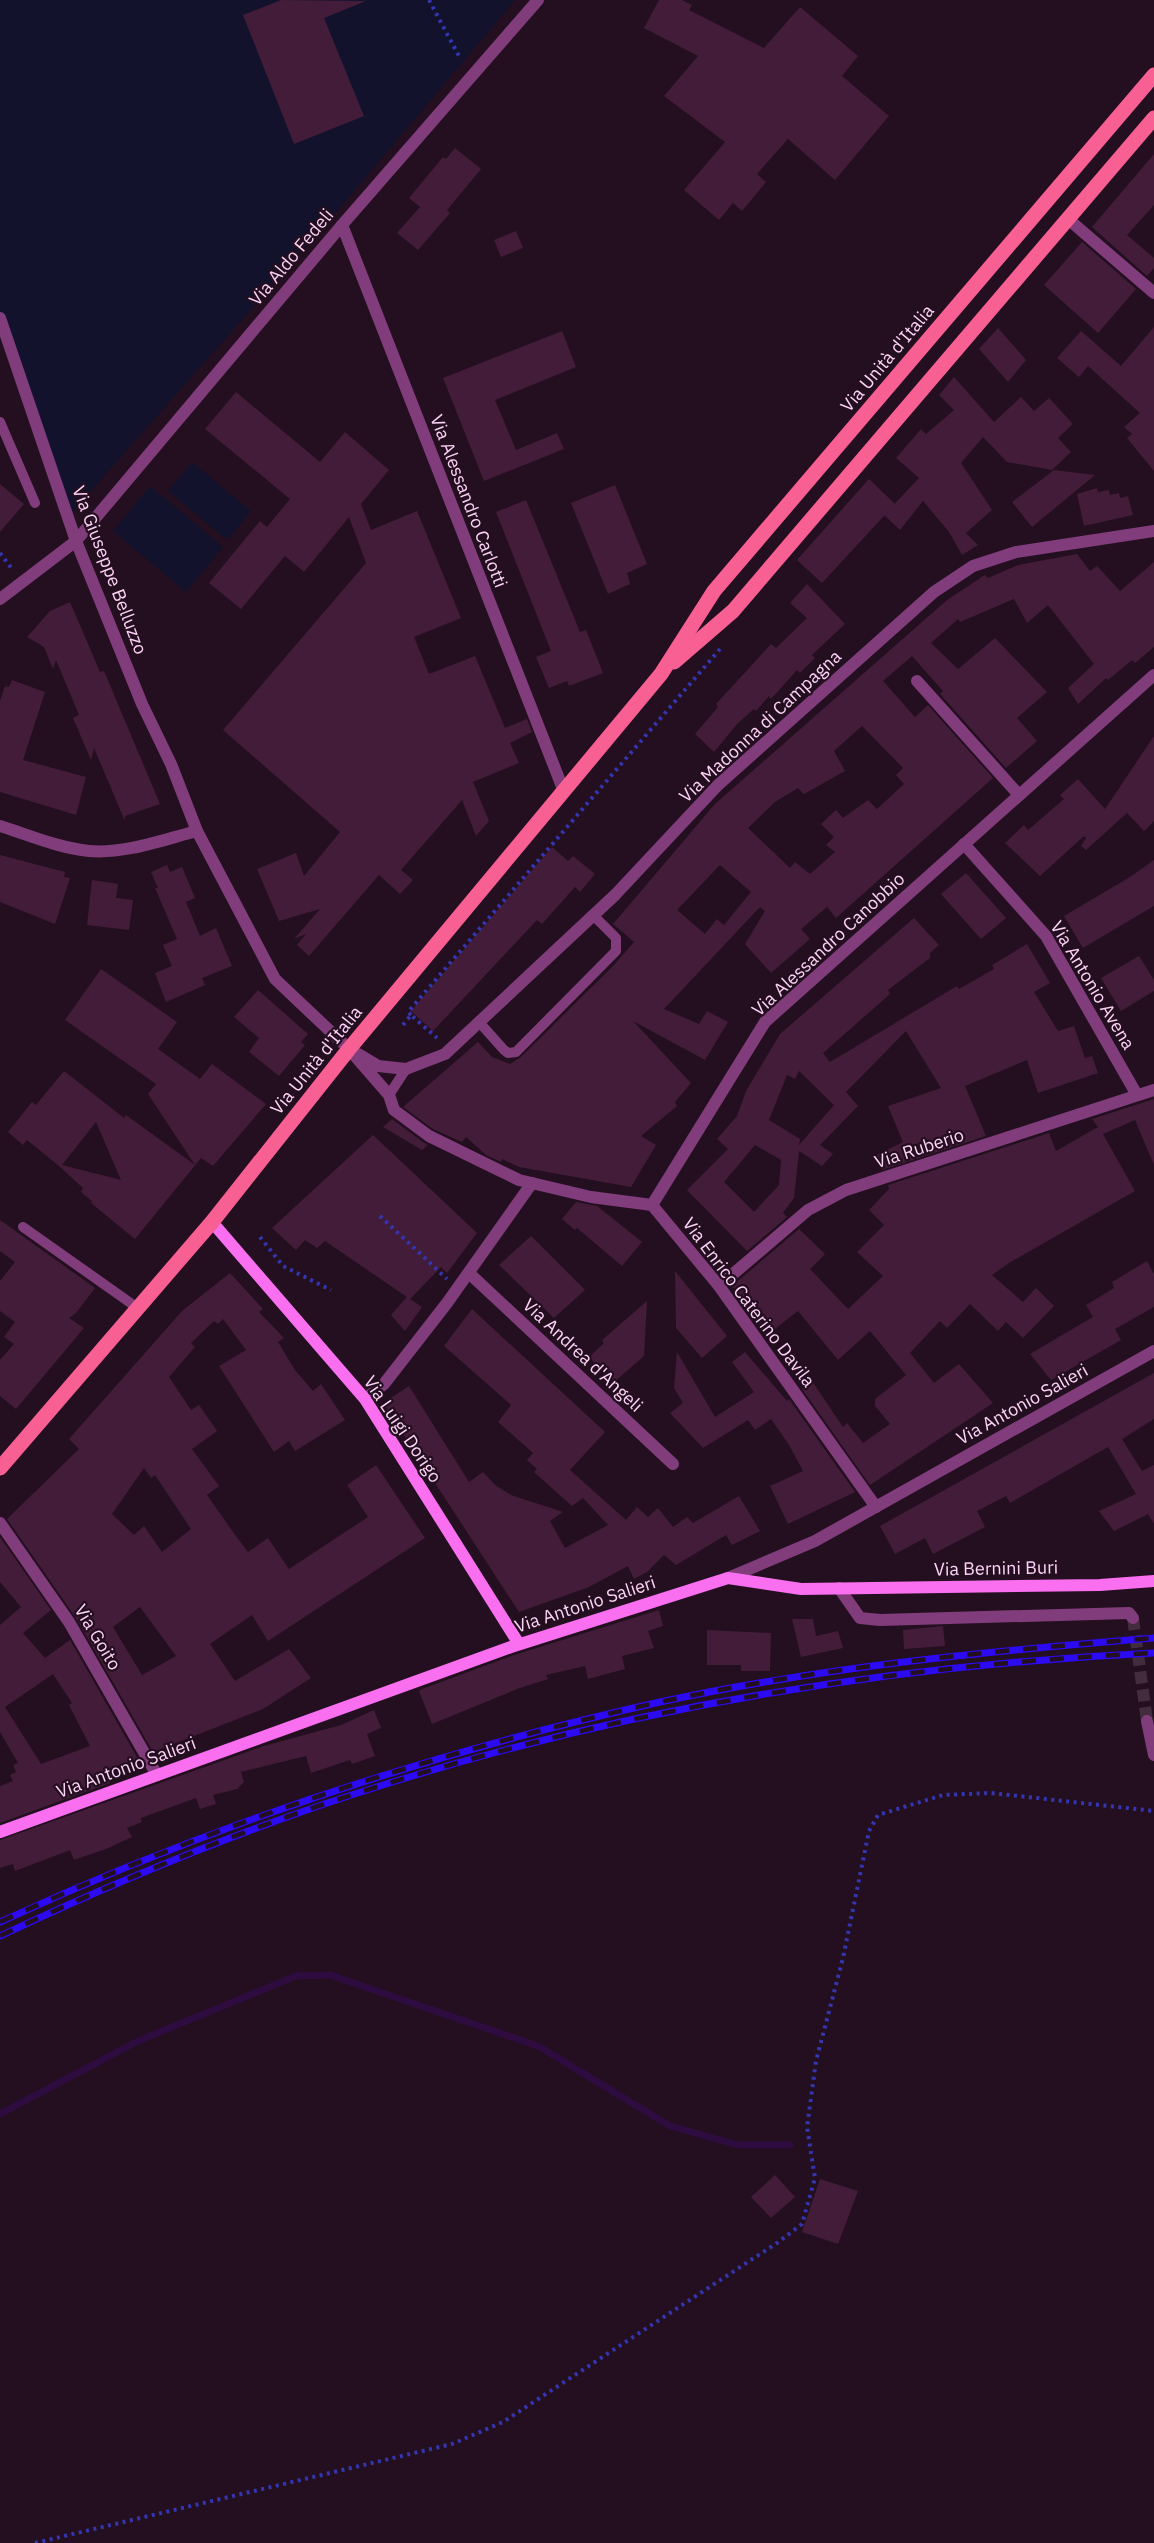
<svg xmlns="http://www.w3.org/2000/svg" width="1154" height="2543" viewBox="0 0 1154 2543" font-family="'IBM Plex Sans',sans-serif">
	<rect width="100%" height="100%" fill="#230f1f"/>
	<g fill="#13122d">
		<polygon points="0,0 515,0 328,222 67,518 0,317"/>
		<polygon points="192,462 251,511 227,540 168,491"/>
		<polygon points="150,486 223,547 186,592 113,531"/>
	</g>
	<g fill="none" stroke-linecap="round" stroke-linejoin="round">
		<polyline stroke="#2f0c40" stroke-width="7" points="0,2114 138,2041 296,1976 330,1975 538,2046 670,2126 738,2145 790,2145"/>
	</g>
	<g fill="#431c3a" fill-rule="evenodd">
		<polygon points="281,0 366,1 324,18 364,116 294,144 243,15"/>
		<polygon points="659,0 682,0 692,5 689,10 764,48 800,7 858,56 842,76 889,116 835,180 788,139 757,174 766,182 742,211 733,203 719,220 684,190 725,142 664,96 698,56 644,28"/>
		<polygon points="455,148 481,169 447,210 450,213 418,250 397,233 420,207 409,198 443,157 446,159"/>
		<polygon points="1154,154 1154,205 1127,235 1154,258 1154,268 1147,276 1092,227"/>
		<polygon points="516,231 523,248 501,257 494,240"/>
		<polygon points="1082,242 1136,289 1098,333 1044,285"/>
		<polygon points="1154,327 1154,471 1127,438 1132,434 1124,427 1140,413 1088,366 1079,377 1057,358 1081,331 1121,366"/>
		<polygon points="998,328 1026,360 1008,382 979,349"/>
		<polygon points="562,331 576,367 495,400 516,450 557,433 564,449 484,481 443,378"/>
		<polygon points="954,377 994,422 1021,397 1034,411 1049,398 1073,424 1058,438 1071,452 1052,470 1007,462 983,437 961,463 992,510 966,533 978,545 962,555 949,532 923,501 900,530 884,515 919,478 896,458 921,429 926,434 954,410 939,395"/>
		<polygon points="236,392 320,462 345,432 389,470 361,504 371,530 417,511 461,618 414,637 429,674 475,656 505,728 527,719 532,732 510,743 519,763 473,782 489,821 476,836 462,800 401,870 413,880 400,894 379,875 309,956 297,945 306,934 294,939 320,909 279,921 257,869 296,853 304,876 340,832 223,730 366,563 349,517 304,572 285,556 241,609 209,583 260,521 267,527 290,499 205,429"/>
		<polygon points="1054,470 1095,475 1032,527 1012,502"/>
		<polygon points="869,479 895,504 822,583 797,560"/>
		<polygon points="0,484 24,504 0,532"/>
		<polygon points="615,485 647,564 627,573 630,584 608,594 571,503"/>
		<polygon points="1097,488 1098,492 1109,490 1110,495 1119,493 1120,498 1128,496 1133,515 1084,526 1077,494"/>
		<polygon points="526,500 580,632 586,630 603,673 569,686 567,681 549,688 536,657 551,651 496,512"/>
		<path d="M1077,554L1090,571L1097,566L1120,591L1154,562V647L1135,663L1132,660L1108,680L1106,678L1078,704L1068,688L1094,664L1048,605L1027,623L1014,599L960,622L958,619L931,643L958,669L995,638L1047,692L1017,718L1037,741L1006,768L940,694L943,691L912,656L883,681L915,717L928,705L993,778L836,918L827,907L801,929L810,939L771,973L745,944L765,911L760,907L664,1009L699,1024L707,1011L728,1022L705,1060L633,1021L691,1083L675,1102L677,1106L641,1136L656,1145L631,1187L519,1167L502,1159L501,1162L486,1155L466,1137L462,1142L433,1129L403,1107L478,1042L492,1057L510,1064L521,1057L613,966L634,942L613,924L715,804L947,600L985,575L988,578L1018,565ZM862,726L903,768L896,775L904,784L877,809L868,800L843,818L836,810L821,824L834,837L826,845L835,852L810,874L795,862L790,868L748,828L775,802L798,788L804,794L845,771L834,751ZM720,865L751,892L724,925L717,919L705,934L677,910Z"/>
		<polygon points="807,584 845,624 812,655 815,658 800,673 797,670 771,699 769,696 756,711 754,709 737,724 714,752 695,734 718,707 716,704 771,644 776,648 807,618 790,603"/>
		<polygon points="70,602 100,672 104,671 160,804 125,816 125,821 94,748 91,760 73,718 79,715 56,660 53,669 44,647 27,637 50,611"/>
		<polygon points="12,680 45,692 23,760 86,777 76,815 0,792 0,701 5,686 9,687"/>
		<polygon points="1154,736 1154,821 1144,831 1127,813 1086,850 1081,846 1086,838 1084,836 1040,876 1005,843 1024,825 1028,830 1064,799 1060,795 1078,779 1105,809"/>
		<polygon points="552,847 568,861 573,856 595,874 580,892 575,887 542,924 537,920 433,1031 411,1011"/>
		<polygon points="0,855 65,872 64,877 70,878 55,924 0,902"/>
		<polygon points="1154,860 1154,906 1083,948 1064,916 1130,877"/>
		<polygon points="167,865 170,872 182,867 195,898 186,902 200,936 216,928 232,966 202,978 205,985 166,1002 155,973 172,966 163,945 177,939 155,888 158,888 151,872"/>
		<polygon points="966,873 1006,918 981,939 941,894"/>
		<polygon points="92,880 118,884 116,898 133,900 129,930 87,925"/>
		<path d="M914,918L939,945L930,953V958L888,990L890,994L823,1053L830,1062L957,986L959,989L994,969L992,965L1027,944L1050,983L1034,992L1058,1031L1074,1026L1085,1058L1092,1056L1098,1073L1038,1093L1027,1060L965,1086L986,1136L882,1170L877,1155L903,1142L888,1106L941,1088L906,1031L846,1092L858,1106L820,1145L833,1154L822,1166L799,1151L794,1198L783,1213L787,1217L747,1251L687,1190L728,1149L717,1139L737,1116L746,1091L780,1034ZM799,1071L834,1105L799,1145L800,1139L769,1120L787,1075L795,1079ZM755,1145L781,1160L779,1185L754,1212L724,1182Z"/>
		<polygon points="1139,956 1154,980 1154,991 1121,1011 1101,978"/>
		<path d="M101,969L177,1022L158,1049L200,1079L212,1064L266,1104L213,1166L201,1158L135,1239L91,1203L92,1201L81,1192L83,1188L59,1166L27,1140L23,1145L8,1132L32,1102L36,1105L64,1071L124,1118L126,1115L195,1165L148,1094L156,1084L65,1020ZM96,1122L121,1180L62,1165Z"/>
		<polygon points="258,990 308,1034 301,1042 305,1045 279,1076 249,1052 259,1038 234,1017"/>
		<polygon points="1154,1099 1154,1165 1135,1120 1103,1134 1135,1191 1009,1263 992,1275 1023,1302 1036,1288 1054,1306 1023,1338 1006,1322 998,1331 970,1304 947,1328 940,1321 910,1353 934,1383 959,1364 993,1403 870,1485 802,1389 812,1381 843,1427 847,1423 863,1443 890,1424 875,1406 875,1399 906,1375 870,1331 838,1360 798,1311 767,1335 732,1286 799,1229 825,1254 810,1269 848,1309 883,1276 857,1252 884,1225 869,1210 889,1189 888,1185 1049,1133 1056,1151 1098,1127 1092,1119"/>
		<polygon points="392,1119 424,1143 428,1145 422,1150 383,1127"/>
		<polygon points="373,1135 477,1233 447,1273 441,1267 410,1299 422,1307 405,1331 391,1315 407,1297 325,1241 317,1248 305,1240 296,1250 272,1228"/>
		<polygon points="576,1202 597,1206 642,1242 622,1266 577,1228 575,1230 562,1219"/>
		<polygon points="0,1220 95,1288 76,1313 69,1318 84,1328 16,1409 0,1396 0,1360 14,1344 4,1337 15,1322 0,1311 0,1281 15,1262 0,1251"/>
		<polygon points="531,1236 585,1290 554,1318 499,1265"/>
		<polygon points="1147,1261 1154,1274 1154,1307 1115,1329 1121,1340 1051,1380 1030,1354 1093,1317 1086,1305 1114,1288 1112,1282"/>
		<polygon points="675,1271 727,1336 702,1358 676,1328"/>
		<path d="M230,1273L263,1309L259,1312L284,1338L278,1342L295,1370L313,1391L321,1384L345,1420L295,1451L289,1441L274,1452L219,1366L246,1350L223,1319L218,1324L214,1321L191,1343L195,1347L169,1377L191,1410L199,1405L217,1431L192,1449L219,1486L207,1495L233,1532L248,1552L268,1538L289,1569L368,1517L347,1485L376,1465L425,1538L268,1641L252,1615L210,1644L235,1681L289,1649L311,1678L263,1709L153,1752L76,1618L7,1519L79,1449L69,1439L182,1311ZM144,1468L151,1478L155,1475L191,1529L162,1552L144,1526L134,1535L112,1514ZM140,1607L176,1656L142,1675L113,1627Z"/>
		<polygon points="647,1301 644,1356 613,1383 589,1357 604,1343 602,1340"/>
		<polygon points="472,1309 605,1432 570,1470 626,1520 637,1507 648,1517 658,1508 673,1527 687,1517 693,1523 739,1496 760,1531 732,1545 726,1535 676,1565 664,1555 647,1572 634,1579 628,1566 589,1587 519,1612 383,1403 409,1386 469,1482 483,1472 495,1485 511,1495 563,1512 550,1521 565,1548 608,1525 583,1498 572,1506 534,1472 537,1469 527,1460 533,1453 498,1422 511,1405 444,1346"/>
		<polygon points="677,1352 715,1417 754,1392 732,1362 745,1352 787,1401 789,1399 855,1492 788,1524 770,1486 803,1471 789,1445 771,1419 755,1430 748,1420 703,1448 670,1413 683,1403 674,1388"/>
		<polygon points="1154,1373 1154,1419 1122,1439 1142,1471 1154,1465 1154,1524 1148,1514 1114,1531 1099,1511 1136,1494 1108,1447 1010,1503 1006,1496 977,1511 985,1527 933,1554 925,1538 895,1554 880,1526"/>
		<path d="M0,1537L51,1610L23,1633L45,1658L70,1640L138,1759L105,1771L110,1783L0,1823V1786L13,1781L10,1775L16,1772L13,1765L18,1763L0,1732V1625L21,1607L0,1582ZM53,1674L72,1703L69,1705L90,1746L41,1764L5,1707Z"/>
		<polygon points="659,1610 663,1626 648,1631 654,1648 622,1656 625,1669 588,1679 585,1666 546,1675 548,1679 517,1689 432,1724 419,1691 422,1689 514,1655"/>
		<polygon points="792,1619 813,1619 816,1636 838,1631 843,1648 801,1657"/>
		<polygon points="943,1626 945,1646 904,1649 903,1630"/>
		<polygon points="707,1630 771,1633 770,1671 741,1671 741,1665 707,1665"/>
		<polygon points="374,1710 381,1728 367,1734 375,1756 352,1764 350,1760 311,1773 306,1756 241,1772 244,1782 237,1789 213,1795 216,1804 200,1809 196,1798 141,1818 142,1822 127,1828 132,1837 106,1849 74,1860 70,1850 15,1871 13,1864 0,1868 0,1840 264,1746 341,1725"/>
		<polygon points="775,2175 795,2197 771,2218 751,2197"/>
		<polygon points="820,2179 858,2191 838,2244 802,2232"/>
	</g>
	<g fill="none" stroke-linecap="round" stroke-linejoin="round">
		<polyline stroke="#442c3f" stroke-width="12" stroke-dasharray="12 6" stroke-linecap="butt" points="1133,1618 1147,1721"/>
		<g stroke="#3436b1" stroke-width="4" stroke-dasharray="3 4.5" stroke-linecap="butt">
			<polyline points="429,0 460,58"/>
			<polyline points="0,553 12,569"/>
			<polyline points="411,1015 408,1012 720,649"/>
			<polyline points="403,1025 411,1015 437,1038"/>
			<polyline points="380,1216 447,1279"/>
			<polyline points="260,1237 283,1266 331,1290"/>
			<polyline points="35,2543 452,2444 503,2422 777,2243 802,2224 815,2178 807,2127 816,2061 843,1958 869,1831 878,1815 943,1795 991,1793 1154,1811"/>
		</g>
		<g stroke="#803c7b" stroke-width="10">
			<polyline points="0,422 35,503"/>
			<polyline points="479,1022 504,1050 508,1053 516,1052 616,951 616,938 593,915"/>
			<polyline points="389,1095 406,1069"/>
			<polyline points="23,1227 139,1309"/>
		</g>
		<g stroke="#803c7b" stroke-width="12">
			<polyline points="1068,219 1154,293"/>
			<polyline points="342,225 563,789"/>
			<polyline points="0,318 76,541 142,704 171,764 197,831 275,979 349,1049 389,1095 394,1110 429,1136 519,1180 591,1197 652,1205 719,1286 876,1507"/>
			<polyline points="0,599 76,541 342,225 538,0"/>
			<polyline points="917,681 1019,795"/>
			<path d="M0,826C29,835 59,848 89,851C125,854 162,840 197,831"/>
			<polyline points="964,844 1046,936 1137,1095"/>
			<polyline points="358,1054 378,1066 406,1069 445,1054 615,895 718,785 934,592 973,566 1016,552 1154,531"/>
			<polyline points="652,1205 765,1022 1154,675"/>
			<polyline points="469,1273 673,1464"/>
			<polyline points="719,1286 808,1210 846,1190 1154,1090"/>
			<polyline points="365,1399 384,1384 447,1303 532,1183"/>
			<polyline points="0,1523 69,1622 157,1775"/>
			<polyline points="728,1578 815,1541 1154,1351"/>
			<polyline points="839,1588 860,1618 880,1620 1129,1613 1133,1618"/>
			<polyline points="1147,1721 1154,1755"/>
		</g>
		<g stroke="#f96fef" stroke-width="12">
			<polyline points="212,1222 365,1399 519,1644"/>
			<polyline points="0,1832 511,1647 728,1578 801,1589 1100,1585 1154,1581"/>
		</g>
		<g stroke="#f85f92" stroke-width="15">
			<polyline points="674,662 733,611 1154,118"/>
			<polyline points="0,1468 212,1222 349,1049 661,674 714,591 1154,75"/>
		</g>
		<g stroke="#2c0af2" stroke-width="7">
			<g id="rail">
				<path d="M0,1922C213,1824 431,1753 660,1702C822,1667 989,1651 1154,1638"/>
				<path d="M0,1936C125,1877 254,1825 386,1784C633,1707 895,1665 1154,1653"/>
			</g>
		</g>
		<use href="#rail" stroke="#230f1f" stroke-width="4.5" stroke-dasharray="14" stroke-linecap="butt"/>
	</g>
	<g text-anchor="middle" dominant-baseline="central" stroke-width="4.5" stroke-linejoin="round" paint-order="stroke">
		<g font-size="18" fill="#fdd3f7" stroke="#230f1f">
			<text transform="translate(291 257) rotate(-50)">Via Aldo Fedeli</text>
			<text transform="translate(887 358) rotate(-50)">Via Unità d'Italia</text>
			<text transform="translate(469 501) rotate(69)">Via Alessandro Carlotti</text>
			<text transform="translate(110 570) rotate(69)">Via Giuseppe Belluzzo</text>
			<text transform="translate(760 726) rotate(-43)">Via Madonna di Campagna</text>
			<text transform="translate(828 944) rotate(-43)">Via Alessandro Canobbio</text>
			<text transform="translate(1093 985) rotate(59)">Via Antonio Avena</text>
			<text transform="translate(316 1060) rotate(-51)">Via Unità d'Italia</text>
			<text transform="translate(919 1148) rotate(-18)">Via Ruberio</text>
			<text transform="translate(749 1302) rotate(53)">Via Enrico Caterino Davila</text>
			<text transform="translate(583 1355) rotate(43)">Via Andrea d'Angeli</text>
			<text transform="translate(1022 1404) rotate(-29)">Via Antonio Salieri</text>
			<text transform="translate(403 1429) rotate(56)">Via Luigi Dorigo</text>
			<text transform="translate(996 1568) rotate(-1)">Via Bernini Buri</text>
			<text transform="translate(585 1604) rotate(-18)">Via Antonio Salieri</text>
			<text transform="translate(98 1637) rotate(59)">Via Goito</text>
			<text transform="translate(126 1767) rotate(-20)">Via Antonio Salieri</text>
		</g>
	</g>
</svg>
